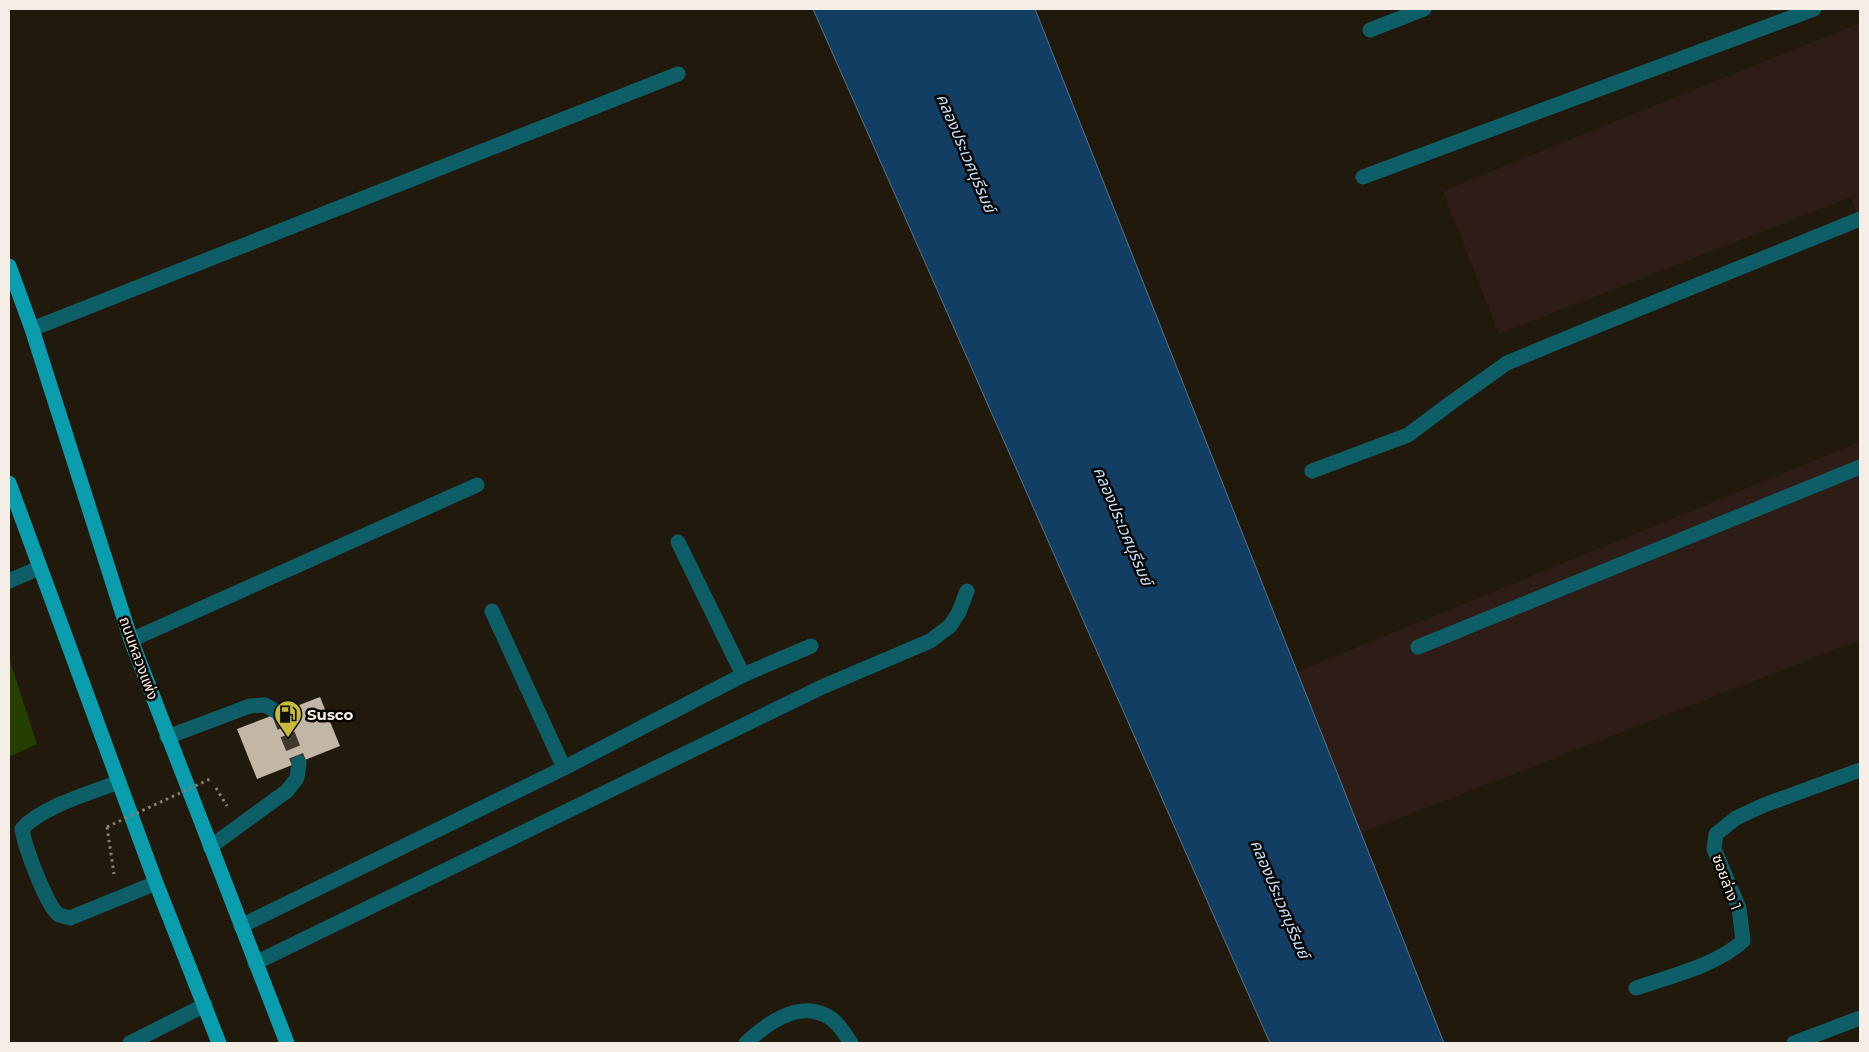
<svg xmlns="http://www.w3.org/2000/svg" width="1869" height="1052" viewBox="0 0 1869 1052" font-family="Montserrat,'Noto Sans Thai',sans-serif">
	<rect width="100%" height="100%" fill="#22190d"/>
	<g fill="#2e1d16">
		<polygon points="1860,23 1860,222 1851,197 1499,334 1443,191"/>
		<polygon points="1860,442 1860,640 1361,833 1297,672"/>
	</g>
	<polygon fill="#243f00" points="9,658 37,744 9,757"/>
	<polygon fill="#113e62" stroke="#55738a" points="813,9 1035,9 1444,1043 1270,1043"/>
	<polygon fill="#c2b6a6" points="320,697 340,746 257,779 237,729"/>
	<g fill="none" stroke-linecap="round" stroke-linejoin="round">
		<polyline stroke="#42392e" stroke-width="15" stroke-dasharray="15 8" stroke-linecap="butt" points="279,713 299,763"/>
		<g stroke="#877f75" stroke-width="3" stroke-dasharray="2.5 4" stroke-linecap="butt">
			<polyline points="216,788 227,806"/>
			<polyline points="107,827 114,874"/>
		</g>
		<g stroke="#0e5e67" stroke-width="15">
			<polyline points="1370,30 1424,9"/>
			<polyline points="1363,177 1814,9"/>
			<polyline points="32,329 678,74"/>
			<polyline points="1312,471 1408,435 1452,402 1507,363 1589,329 1860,219"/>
			<polyline points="678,542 743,675"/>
			<polyline points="9,581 39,568"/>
			<polyline points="492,611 564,768"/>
			<polyline points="131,640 477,485"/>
			<polyline points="1418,647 1860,467"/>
			<polyline points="167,737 250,706 265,705 279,713"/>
			<path d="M119,782C90,793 41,807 22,829C24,844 47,908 59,915C62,916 67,917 70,918L156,883"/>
			<polyline points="210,847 287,791 297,778 299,763"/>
			<polyline points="241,926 564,768 743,675 811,646"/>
			<polyline points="255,963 822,687 930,641 950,626 959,612 967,591"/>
			<path d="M1636,988C1671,976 1715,966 1743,941L1739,908L1714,849L1716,834L1736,818L1764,805L1860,770"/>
			<polyline points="130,1043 205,1005"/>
			<path d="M746,1043C765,1025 797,1001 825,1015C837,1020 844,1033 851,1043"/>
			<polyline points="1794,1043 1860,1018"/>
		</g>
		<g stroke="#0a9dad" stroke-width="15">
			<polyline points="9,266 32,329 131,640 287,1043"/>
			<polyline points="9,483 156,883 219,1043"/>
		</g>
		<polyline stroke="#877f75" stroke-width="3" stroke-dasharray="2.5 4" stroke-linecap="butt" points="107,827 210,779"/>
	</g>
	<defs>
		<g id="fuel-pin" transform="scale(1.4375)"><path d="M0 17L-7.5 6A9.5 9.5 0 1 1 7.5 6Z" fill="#c8bb3b" stroke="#080502"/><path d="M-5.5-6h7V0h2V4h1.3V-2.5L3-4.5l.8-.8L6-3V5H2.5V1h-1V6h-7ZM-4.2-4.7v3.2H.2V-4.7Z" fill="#111"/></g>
	</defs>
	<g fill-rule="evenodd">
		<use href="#fuel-pin" x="288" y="714"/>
	</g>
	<g text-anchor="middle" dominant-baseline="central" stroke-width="5" stroke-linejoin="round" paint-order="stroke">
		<g font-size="15" fill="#f5eee6" stroke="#080502">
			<text transform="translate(139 658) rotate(70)">ถนนหลวงแพ่ง</text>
			<text transform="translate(1727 882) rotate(70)">ซอยล่าง 1</text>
		</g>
		<g font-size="15" font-weight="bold" fill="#f5eee6" stroke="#080502" text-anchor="start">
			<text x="307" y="714">Susco</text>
		</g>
		<g font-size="16" font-style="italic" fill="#c3e2ff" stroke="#080502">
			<text transform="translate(966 153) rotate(67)">คลองประเวศบุรีรมย์</text>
			<text transform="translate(1123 526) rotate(67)">คลองประเวศบุรีรมย์</text>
			<text transform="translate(1280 899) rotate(67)">คลองประเวศบุรีรมย์</text>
		</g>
	</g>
	<rect width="1869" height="1052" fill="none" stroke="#f5eee6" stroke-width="20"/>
</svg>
